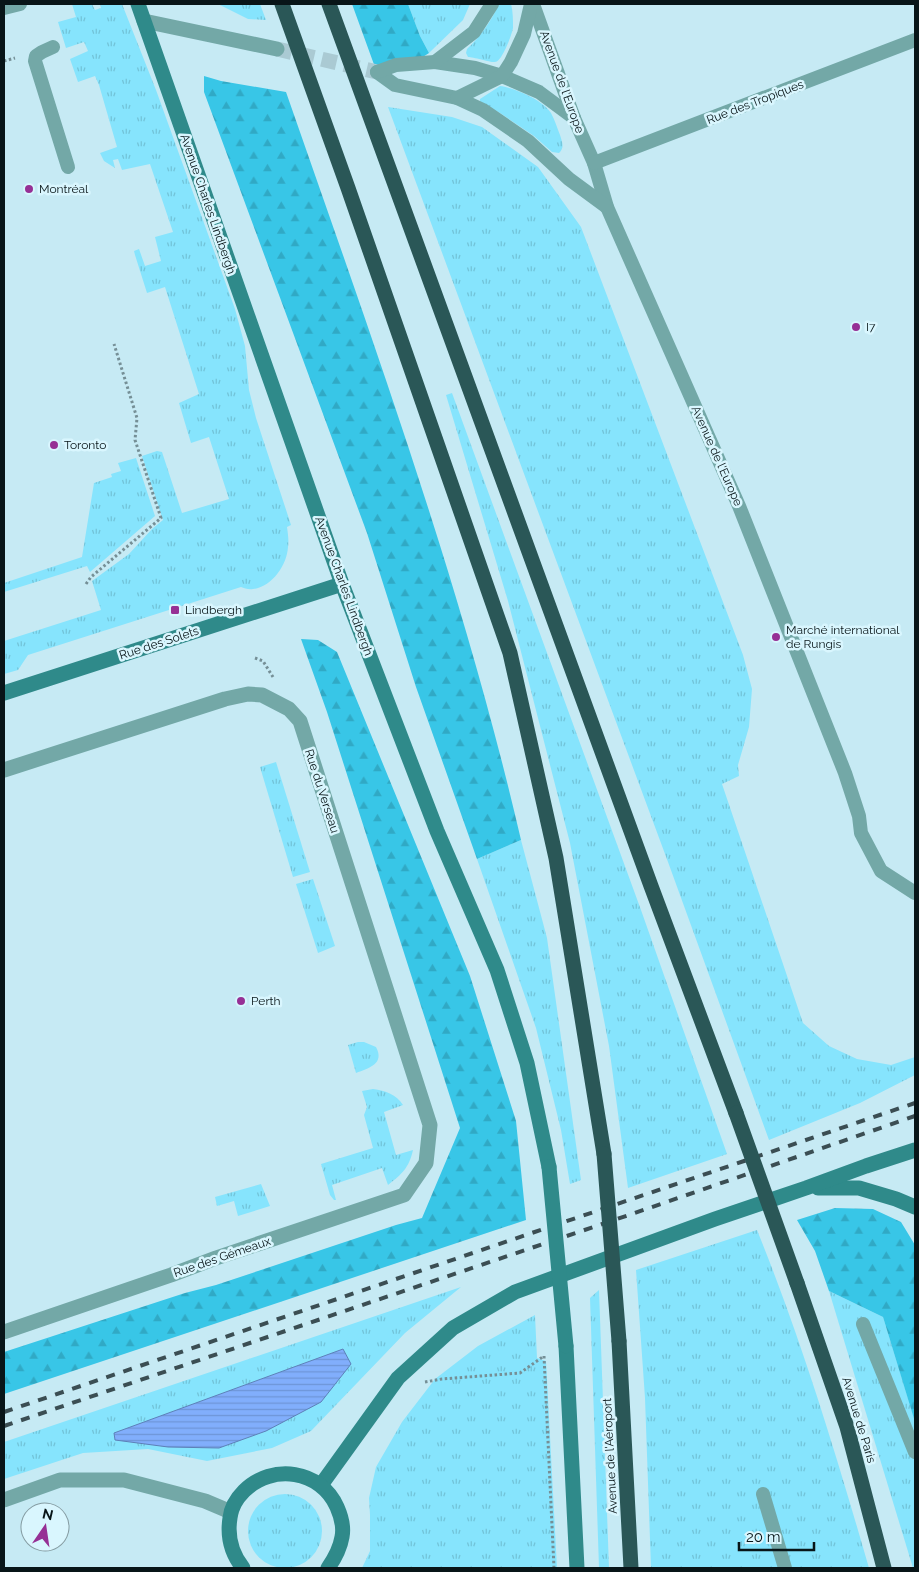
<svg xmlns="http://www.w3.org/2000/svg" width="919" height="1572" viewBox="0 0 919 1572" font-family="Raleway,sans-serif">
	<defs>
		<pattern id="grass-tufts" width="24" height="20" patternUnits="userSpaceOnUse" patternTransform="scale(1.25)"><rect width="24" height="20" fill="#86e4fd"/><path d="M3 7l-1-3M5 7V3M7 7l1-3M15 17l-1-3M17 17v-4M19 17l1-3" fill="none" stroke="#72c3d8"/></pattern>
		<pattern id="forest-firs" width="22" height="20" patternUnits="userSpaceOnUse" patternTransform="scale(1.25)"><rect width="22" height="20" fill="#38c6e7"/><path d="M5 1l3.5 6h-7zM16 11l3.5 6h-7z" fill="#30a9c5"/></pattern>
		<pattern id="water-rules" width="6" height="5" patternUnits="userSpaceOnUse" patternTransform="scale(1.25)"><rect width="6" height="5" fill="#81aefc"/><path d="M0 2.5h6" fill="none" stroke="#6e95d7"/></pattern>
	</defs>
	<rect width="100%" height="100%" fill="#c6eaf4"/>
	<g fill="url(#grass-tufts)">
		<path d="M72,4H92L95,10L101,8L100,4H122L156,90L235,309L245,346L249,390L256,418L291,525L287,527C288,534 289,541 288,547C287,565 272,587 253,589C249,590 244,588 241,587L28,655L18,670L4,674V641L101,610L92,581L129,554L152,529L163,520L142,456L157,451L162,452L182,513L229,499L209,437L191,443L179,403L199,394L165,287L147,293L135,255L134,251L139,249L145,266L161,261L155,237L173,232L150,164L122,170L118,159L113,160L115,168L104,161L100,153L117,147L99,85L95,76L78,82L70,59L88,51L84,42L66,48L58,22L76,17Z"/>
		<polygon points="218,4 260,4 266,20 248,19"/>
		<polygon points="408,4 470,4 463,20 429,53 420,36"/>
		<path d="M499,4H511C513,11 513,20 513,28C512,34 502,62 495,62C493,63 473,57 468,57L466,53L467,49C481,36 491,21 499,4Z"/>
		<path d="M500,86C515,88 543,100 551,113C555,120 557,128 560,135C562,142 565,147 559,153L552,152L534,136L500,113L480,102V99Z"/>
		<polygon points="388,107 452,117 482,127 538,167 581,227 743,655 752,689 749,727 738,765 739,776 722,784 803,1023 829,1046 857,1059 891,1065 915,1057 915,1075 860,1103 769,1140 668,862"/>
		<polygon points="452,393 641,910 727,1154 628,1188 609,1046 570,843 508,601 446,395"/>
		<polygon points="136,458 155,516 90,572 87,566 4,592 4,583 82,557 94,483 112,477 111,474 121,471 118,463"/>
		<polygon points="276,762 310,872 293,877 260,767"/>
		<polygon points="521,840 547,938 581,1180 570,1184 561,1130 536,1028 477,859"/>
		<polygon points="313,879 335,946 318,953 296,884"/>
		<path d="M358,1042H364L376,1047C385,1064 369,1068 356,1073L348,1045Z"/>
		<path d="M373,1089C386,1091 396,1094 403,1105L384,1112L396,1155L413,1150C409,1168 402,1174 388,1185L382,1168L332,1185L336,1200H334L330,1195L321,1164L373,1148L364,1115L367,1107L362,1091Z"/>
		<polygon points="261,1184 270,1206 238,1216 234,1201 217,1206 215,1197"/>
		<path d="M757,1230C802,1341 836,1454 869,1568H651L645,1398L636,1270Z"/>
		<polygon points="461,1287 405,1333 311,1431 272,1448 207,1461 148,1449 83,1453 4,1479 4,1442"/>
		<polygon points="599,1290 609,1568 599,1568 590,1298"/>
		<polygon points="829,1291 883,1317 915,1421 915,1568 913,1568"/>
		<polygon points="535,1315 537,1358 546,1361 557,1568 362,1568 370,1551 370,1515 369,1498 376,1467 402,1422 435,1379 478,1346"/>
		<circle cx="285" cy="1531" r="37"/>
	</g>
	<g fill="url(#forest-firs)">
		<polygon points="352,4 408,4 420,36 429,53 412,64 376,70"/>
		<path d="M204,76L221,81L286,92C372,339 462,585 521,840L477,859L416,687L367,533L204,92Z"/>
		<polygon points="301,639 318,640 337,652 470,976 516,1121 526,1220 4,1394 4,1352 185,1293 216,1285 396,1225 422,1218 460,1128 327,712"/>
		<polygon points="835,1208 873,1209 901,1222 915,1245 915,1422 883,1317 829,1291 815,1251 797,1220"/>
	</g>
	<polygon fill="url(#water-rules)" stroke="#5d80b8" points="343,1349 351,1364 321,1402 266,1431 219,1448 168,1447 115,1440 114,1433"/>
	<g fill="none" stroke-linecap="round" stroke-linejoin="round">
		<polyline stroke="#aacad3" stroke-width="15" stroke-dasharray="15 8" stroke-linecap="butt" points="277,49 377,72"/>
		<g stroke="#758f96" stroke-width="3" stroke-dasharray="2.5 2.5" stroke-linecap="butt">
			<polyline points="4,61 15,58"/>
			<polyline points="86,584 91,577 161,518 135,440 137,418 114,344"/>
			<polyline points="255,658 263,661 273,677"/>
			<polyline points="544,1356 554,1568"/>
			<polyline points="425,1382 442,1379 520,1373 544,1356"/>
		</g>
		<g stroke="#73a8a7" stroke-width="14">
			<polyline points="533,4 574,118 594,163 607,207 739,506 845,773 859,816 861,833 881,871 915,893"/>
			<polyline points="4,8 20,4"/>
			<polyline points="53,47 42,52 36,56 35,61 68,167"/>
			<polyline points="435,62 475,68 502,76 539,92 574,118"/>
			<polyline points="377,72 395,85 457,98 483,110 528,141 569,179 607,207"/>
			<polyline points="377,72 396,65 435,62 474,32 492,4"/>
			<polyline points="457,98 502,76 511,62 524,34 531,4"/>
			<polyline points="594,163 915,40"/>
			<polyline points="863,1324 915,1452"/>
			<polyline points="763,1494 785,1568"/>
		</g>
		<g stroke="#73a8a7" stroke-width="15">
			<polyline points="144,21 277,49"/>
			<polyline points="4,770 225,699 248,694 262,695 289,709 300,721 430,1125 426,1163 404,1195 216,1258 171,1275 4,1332"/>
		</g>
		<polyline stroke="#73a8a7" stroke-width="15" points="4,1500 60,1480 124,1480 205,1501 231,1512"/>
		<g stroke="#2f8a8a" stroke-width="15">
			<polyline points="138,4 342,584 437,831 497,970 527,1063 549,1167"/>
			<polyline points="4,693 342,584"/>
			<polyline points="818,1188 859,1188 896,1199 915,1207"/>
			<polyline points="566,1346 577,1568"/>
			<polyline points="321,1485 398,1378 453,1328 515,1292 715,1219 806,1188 866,1166 915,1150"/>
			<path d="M243,1568C231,1553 227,1537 230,1518C231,1508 237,1498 244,1491C272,1463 321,1470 337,1507C341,1516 344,1527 342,1537C340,1549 335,1558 328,1568"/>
		</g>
		<g stroke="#2a5757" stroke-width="15">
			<polyline points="282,4 348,188 510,653 556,858 604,1154"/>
			<polyline points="329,4 651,886 736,1113"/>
			<polyline points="797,1283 847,1427 884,1568"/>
			<polyline points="619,1341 631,1568"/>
		</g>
		<g stroke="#3b4e53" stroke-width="4" stroke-dasharray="9 9" stroke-linecap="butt">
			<polyline points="4,1412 915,1103"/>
			<polyline points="4,1426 629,1215 915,1116"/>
		</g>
		<polyline stroke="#2f8a8a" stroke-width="15" points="549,1167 566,1346"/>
		<g stroke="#2a5757" stroke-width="15">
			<polyline points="736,1113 797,1283"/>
			<polyline points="604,1154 619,1341"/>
		</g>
	</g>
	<g fill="#963095" stroke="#d9f6fe" stroke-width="2">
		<circle cx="29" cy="189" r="5"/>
		<circle cx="856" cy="327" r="5"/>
		<circle cx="54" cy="445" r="5"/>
		<rect x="170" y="605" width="10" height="10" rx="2.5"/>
		<circle cx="776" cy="637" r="5"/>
		<circle cx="241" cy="1001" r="5"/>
	</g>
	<g text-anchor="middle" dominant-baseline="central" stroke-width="5" stroke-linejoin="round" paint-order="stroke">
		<g font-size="12" fill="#081518" stroke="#d9f6fe">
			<text transform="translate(562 82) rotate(70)">Avenue de l'Europe</text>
			<text transform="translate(755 102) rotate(-21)">Rue des Tropiques</text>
			<text transform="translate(208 204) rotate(71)">Avenue Charles Lindbergh</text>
			<text transform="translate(717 456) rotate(66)">Avenue de l'Europe</text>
			<text transform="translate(344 586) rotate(70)">Avenue Charles Lindbergh</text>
			<text transform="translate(159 643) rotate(-18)">Rue des Solets</text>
			<text transform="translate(322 791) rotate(72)">Rue du Verseau</text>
			<text transform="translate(222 1257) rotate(-19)">Rue des Gémeaux</text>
			<text transform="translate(859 1420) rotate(73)">Avenue de Paris</text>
			<text transform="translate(610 1456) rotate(-93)">Avenue de l'Aéroport</text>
		</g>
		<g font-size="12" fill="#081518" stroke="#d9f6fe" text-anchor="start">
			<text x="39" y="189">Montréal</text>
			<text x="866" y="327">I7</text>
			<text x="64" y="445">Toronto</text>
			<text x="185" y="610">Lindbergh</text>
			<text x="786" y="630">Marché international<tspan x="786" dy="14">de Rungis</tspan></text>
			<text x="251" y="1001">Perth</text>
		</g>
	</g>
	<rect width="919" height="1572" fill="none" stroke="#081518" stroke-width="10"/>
	<g transform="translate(45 1527) rotate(13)"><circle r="24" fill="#d9f6fe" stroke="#859ca2"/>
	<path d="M0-4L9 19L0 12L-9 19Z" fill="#963095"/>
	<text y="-8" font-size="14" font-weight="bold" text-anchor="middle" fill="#081518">N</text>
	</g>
	<path d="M739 1542v8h75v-8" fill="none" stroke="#081518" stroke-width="2.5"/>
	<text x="746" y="1542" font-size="15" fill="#081518" stroke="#d9f6fe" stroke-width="4" paint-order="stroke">20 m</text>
</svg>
